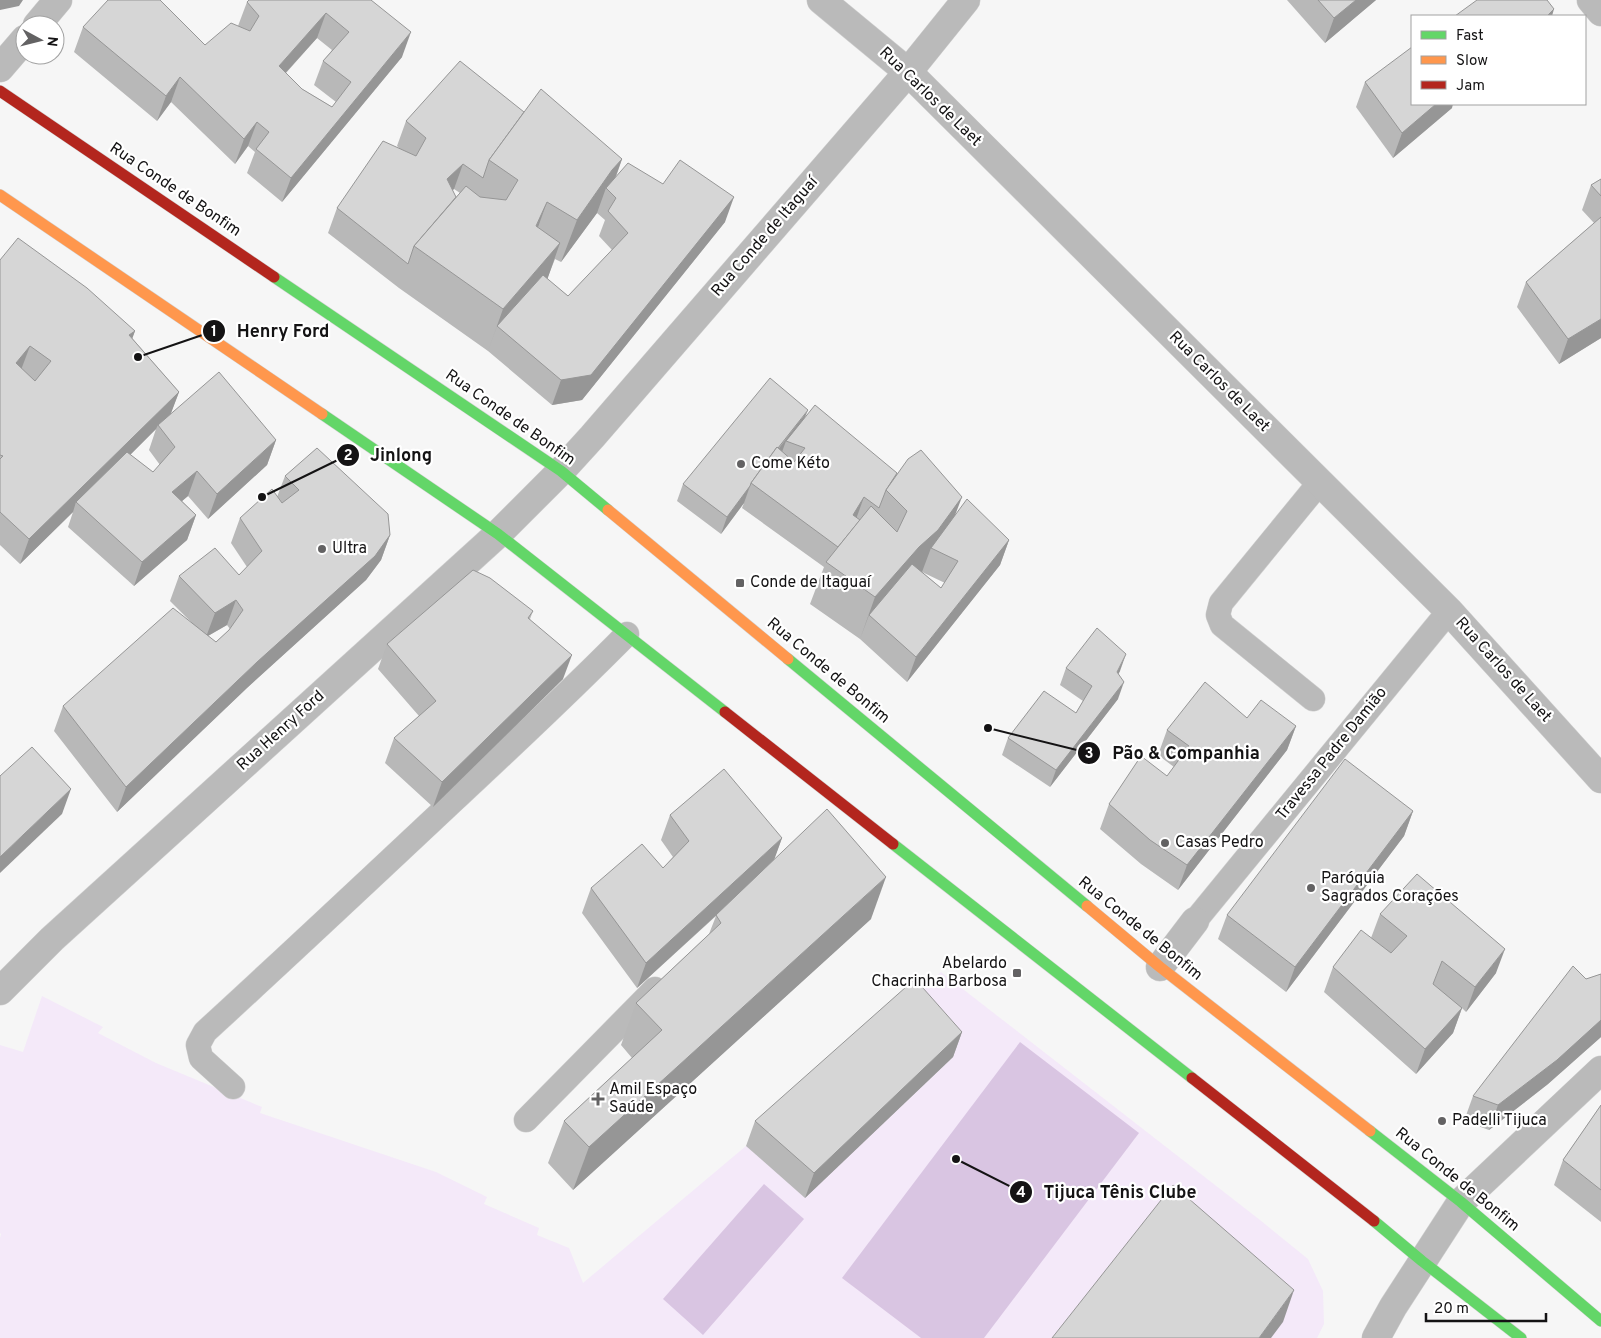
<svg xmlns="http://www.w3.org/2000/svg" width="1601" height="1338" viewBox="0 0 1601 1338" font-family="Overpass,sans-serif">
	<rect width="100%" height="100%" fill="#f6f6f6"/>
	<polygon fill="#f4e9f9" points="941,972 1260,1220 1308,1259 1323,1291 1324,1324 1317,1338 0,1338 0,1238 1,1234 0,1233 0,1045 23,1052 42,996 103,1027 98,1033 156,1063 262,1107 260,1113 436,1172 487,1197 484,1204 539,1228 537,1235 569,1248 583,1283 746,1146"/>
	<g fill="#d9c5e2">
		<polygon points="1020,1042 1139,1133 984,1338 921,1338 842,1278"/>
		<polygon points="764,1184 804,1219 703,1335 663,1299"/>
	</g>
	<g fill="none" stroke-linecap="round" stroke-linejoin="round">
		<g stroke="#d2d2d2" stroke-width="25">
			<g id="lane">
				<polyline points="1313,699 1222,625 1218,615 1221,603 1320,482"/>
				<polyline points="1195,921 1449,611"/>
				<path d="M233,1087L201,1058L198,1045L205,1032C288,956 370,879 452,802C511,747 570,692 627,634"/>
				<polyline points="526,1120 655,989"/>
			</g>
		</g>
		<g stroke="#d2d2d2" stroke-width="29">
			<g id="street">
				<polyline points="821,0 908,72 1449,611 1601,779"/>
				<polyline points="1591,0 1601,12"/>
				<polyline points="37,25 58,0"/>
				<polyline points="0,68 25,39"/>
				<polyline points="1160,967 1195,921"/>
				<polyline points="0,991 52,939 498,534 561,471 592,437 908,72 966,0"/>
				<polyline points="1376,1338 1393,1307 1461,1202 1601,1070"/>
			</g>
		</g>
		<g stroke="#d2d2d2" stroke-width="12">
			<g id="fast">
				<polyline points="274,277 561,471 608,510"/>
				<polyline points="322,414 498,534 725,712"/>
				<polyline points="788,659 1087,906"/>
				<polyline points="893,844 1192,1078"/>
				<polyline points="1370,1131 1461,1202 1601,1321"/>
				<polyline points="1374,1221 1422,1261 1521,1338"/>
			</g>
		</g>
		<g stroke="#d2d2d2" stroke-width="12">
			<g id="slow">
				<polyline points="0,195 322,414"/>
				<polyline points="608,510 788,659"/>
				<polyline points="1087,906 1160,967 1370,1131"/>
			</g>
		</g>
		<g stroke="#d2d2d2" stroke-width="12">
			<g id="jam">
				<polyline points="0,91 274,277"/>
				<polyline points="725,712 893,844"/>
				<polyline points="1192,1078 1374,1221"/>
			</g>
		</g>
		<use href="#lane" stroke="#bababa" stroke-width="24"/>
		<use href="#street" stroke="#bababa" stroke-width="28"/>
		<use href="#fast" stroke="#63d668" stroke-width="11"/>
		<use href="#slow" stroke="#ff974d" stroke-width="11"/>
		<use href="#jam" stroke="#b3261e" stroke-width="11"/>
	</g>
	<g fill="#b8b8b8" fill-rule="evenodd">
		<path d="M371,0L402,57L282,202L247,173L255,152L248,146L235,164L171,102L157,121L74,52L83,27L205,45L238,26L247,2ZM317,38L332,50L323,61L314,85L336,102L332,107L302,89L286,73Z"/>
		<polygon points="1287,0 1376,0 1325,43"/>
		<polygon points="1365,82 1452,108 1393,158 1356,107"/>
		<path d="M524,112L622,159L616,177L725,222L582,400L552,405L488,351L399,288L328,233L337,208L400,149L397,146L406,121ZM454,189L460,193L456,197L452,190ZM597,213L605,220L599,236L612,250L568,296L547,279L555,259L561,262Z"/>
		<polygon points="1601,179 1601,338 1559,364 1517,307 1526,282 1594,223 1582,210 1591,185"/>
		<path d="M0,260L135,331L132,338L179,392L170,415L276,440L267,465L208,519L188,496L182,501L196,515L187,540L134,586L68,527L73,512L20,564L0,545ZM156,429L149,450L160,465L153,472L130,455Z"/>
		<path d="M805,418L897,473L955,515L1009,540L1000,565L907,682L860,639L810,604L824,567L742,508L744,503L721,534L677,501L683,484ZM922,572L945,583L941,588Z"/>
		<path d="M285,476L390,535L381,560L366,580L248,687L117,812L54,731L63,706L191,622L170,601L179,576L239,575L247,567L231,543L240,518L277,497ZM227,625L230,629L216,642L208,636Z"/>
		<polygon points="533,611 530,619 563,679 433,807 385,763 394,738 419,716 378,669 387,644"/>
		<polygon points="1066,668 1120,671 1118,674 1118,699 1050,787 1002,755 1008,738 1076,713 1083,701 1060,685"/>
		<polygon points="1247,718 1296,726 1287,750 1178,890 1141,864 1100,829 1109,804 1167,776 1174,767 1158,755 1167,730"/>
		<polygon points="1413,811 1404,836 1286,992 1218,939 1227,915"/>
		<polygon points="670,815 782,838 774,859 871,919 573,1190 548,1163 564,1121 632,1058 621,1045 636,1003 709,934 716,916 637,988 582,913 591,888 663,868 673,857 661,840"/>
		<polygon points="1380,914 1496,973 1466,1012 1462,1008 1453,1033 1416,1074 1324,992 1333,967 1371,938"/>
		<polygon points="1601,974 1601,1037 1548,1084 1489,1130 1464,1121 1473,1096 1586,979"/>
		<polygon points="962,1032 953,1057 805,1198 746,1146 755,1121"/>
		<polygon points="1601,1105 1601,1222 1554,1185 1563,1160"/>
	</g>
	<g fill="#969696">
		<polygon points="0,0 23,0 19,6 0,10"/>
		<polygon points="1356,0 1376,0 1325,43 1334,18"/>
		<polygon points="1554,9 1552,16 1547,16"/>
		<polygon points="326,13 317,38 270,90 279,66"/>
		<polygon points="411,32 402,57 282,202 291,178"/>
		<polygon points="180,77 171,102 157,121 166,96"/>
		<polygon points="1436,104 1453,104 1452,108 1393,158 1402,133"/>
		<polygon points="257,122 248,146 235,164 244,139"/>
		<polygon points="622,159 610,192 606,188 597,213 561,262 577,220 612,170"/>
		<polygon points="463,164 454,189 438,204 447,179"/>
		<polygon points="734,197 725,222 582,400 552,405 561,380"/>
		<polygon points="547,202 532,244 536,226"/>
		<polygon points="560,243 545,286 497,326 488,351 503,309"/>
		<polygon points="1601,319 1601,338 1559,364 1568,339"/>
		<polygon points="135,331 126,356 129,335"/>
		<polygon points="30,346 21,370 16,363"/>
		<polygon points="179,392 170,416 158,425 156,429 80,505 76,502 73,512 20,564 29,539"/>
		<polygon points="808,410 801,427 786,441 782,452 752,484"/>
		<polygon points="276,440 267,465 208,519 217,494"/>
		<polygon points="197,471 188,496 163,517 172,492"/>
		<polygon points="750,486 744,503 721,534 727,517"/>
		<polygon points="864,497 855,522 853,515"/>
		<polygon points="962,497 946,539 931,548 922,572 869,615 860,639 875,597"/>
		<polygon points="196,515 187,540 134,586 142,562"/>
		<polygon points="390,535 381,560 366,580 248,687 117,812 126,787"/>
		<polygon points="1009,540 1000,565 907,682 916,657"/>
		<polygon points="236,600 227,625 206,637 215,613"/>
		<polygon points="1126,654 1120,671 1111,689 1117,672"/>
		<polygon points="572,655 563,679 433,807 442,782"/>
		<polygon points="1124,682 1118,699 1050,787 1056,770"/>
		<polygon points="1296,726 1287,750 1178,890 1187,865"/>
		<polygon points="71,789 62,814 0,873 0,857"/>
		<polygon points="1413,811 1404,836 1286,992 1295,967"/>
		<polygon points="782,838 773,863 637,988 646,963"/>
		<polygon points="886,877 871,919 573,1190 589,1147"/>
		<polygon points="1505,949 1496,973 1466,1012 1475,987"/>
		<polygon points="1462,1008 1453,1033 1416,1074 1425,1049"/>
		<polygon points="1601,1020 1601,1037 1548,1084 1489,1130 1498,1105"/>
		<polygon points="962,1032 953,1057 805,1198 814,1173"/>
		<polygon points="1294,1290 1283,1322 1271,1338 1259,1338"/>
	</g>
	<g fill="#d6d6d6" stroke="#969696" fill-rule="evenodd">
		<path d="M108,0H160L205,45L231,23L250,31L259,16L247,2L249,0H371L411,32L291,178L256,149L269,132L257,122L244,139L180,77L166,96L83,27ZM326,13L349,32L323,61L351,82L332,107L302,89L279,66Z"/>
		<polygon points="1318,0 1356,0 1334,18"/>
		<polygon points="1477,0 1547,0 1554,9 1547,16 1455,16"/>
		<polygon points="1412,47 1412,104 1436,104 1402,133 1365,82"/>
		<polygon points="460,61 524,112 489,160 483,178 463,164 447,179 456,197 414,246 408,264 337,208 383,141 416,156 426,138 406,121"/>
		<polygon points="541,89 622,159 612,170 577,220 547,202 536,226 560,243 503,309 414,246 466,186 480,197 506,200 518,180 489,160"/>
		<polygon points="680,160 734,197 591,375 561,380 497,326 543,275 568,296 628,233 608,211 616,198 606,188 628,163 663,184"/>
		<polygon points="1601,179 1601,196 1591,185"/>
		<polygon points="1601,217 1601,319 1568,339 1526,282"/>
		<path d="M18,238L87,288L135,331L129,335L179,392L29,539L0,512V459L3,456L0,455V260ZM30,346L51,361L35,381L16,363Z"/>
		<polygon points="219,372 276,440 217,494 197,471 172,492 196,515 142,562 76,502 127,452 153,472 175,447 158,425"/>
		<polygon points="770,378 808,410 778,448 777,447 751,483 750,486 727,517 683,484"/>
		<polygon points="815,405 897,473 886,490 879,508 864,497 853,515 860,520 838,547 751,483 777,447 794,462 805,448 786,441"/>
		<polygon points="317,448 388,514 390,535 375,556 257,662 126,787 63,706 173,608 216,642 229,630 243,610 236,600 215,613 179,576 215,548 239,575 262,551 240,518 272,489 282,503 299,490 285,476"/>
		<polygon points="921,450 962,497 938,530 919,547 875,597 826,562 871,506 897,532 907,511 886,490 908,459"/>
		<polygon points="967,499 1009,540 916,657 869,615 912,564 941,588 958,561 931,548"/>
		<polygon points="473,570 490,578 533,611 528,618 572,655 442,782 394,738 436,701 387,644"/>
		<polygon points="1097,628 1126,654 1117,672 1124,682 1056,770 1008,738 1044,691 1076,713 1092,686 1066,668"/>
		<polygon points="1205,682 1247,718 1261,700 1296,726 1187,865 1150,840 1109,804 1141,756 1167,776 1189,746 1167,730"/>
		<polygon points="32,747 71,789 0,857 0,776"/>
		<polygon points="1345,759 1413,811 1295,967 1227,915"/>
		<polygon points="724,769 782,838 646,963 591,888 642,844 663,868 689,841 670,815"/>
		<polygon points="827,809 886,877 589,1147 564,1121 662,1030 636,1003 721,923 716,915"/>
		<polygon points="1417,874 1505,949 1475,987 1442,961 1433,984 1462,1008 1425,1049 1333,967 1361,930 1391,953 1407,936 1380,914"/>
		<polygon points="1573,966 1586,979 1601,974 1601,1020 1557,1060 1498,1105 1473,1096"/>
		<polygon points="915,979 962,1032 814,1173 755,1121"/>
		<polygon points="1601,1105 1601,1190 1563,1160"/>
		<polygon points="1173,1185 1294,1290 1259,1338 1052,1338"/>
	</g>
	<g fill="#636263" stroke="#fff" stroke-width="2">
		<circle cx="741" cy="464" r="5"/>
		<circle cx="322" cy="549" r="5"/>
		<rect x="735" y="578" width="10" height="10" rx="2.5"/>
		<circle cx="1165" cy="843" r="5"/>
		<circle cx="1311" cy="888" r="5"/>
		<rect x="1012" y="968" width="10" height="10" rx="2.5"/>
		<path d="M595.5 1091.5h5v5h5v5h-5v5h-5v-5h-5v-5h5z"/>
		<circle cx="1442" cy="1121" r="5"/>
	</g>
	<g text-anchor="middle" dominant-baseline="central" stroke-width="4.5" stroke-linejoin="round" paint-order="stroke">
		<g font-size="16" fill="#141314" stroke="#fff">
			<text transform="translate(930 97) rotate(44)">Rua Carlos de Laet</text>
			<text transform="translate(175 190) rotate(34)">Rua Conde de Bonfim</text>
			<text transform="translate(765 237) rotate(-49)">Rua Conde de Itaguaí</text>
			<text transform="translate(1219 382) rotate(45)">Rua Carlos de Laet</text>
			<text transform="translate(510 418) rotate(35)">Rua Conde de Bonfim</text>
			<text transform="translate(1503 670) rotate(48)">Rua Carlos de Laet</text>
			<text transform="translate(828 671) rotate(40)">Rua Conde de Bonfim</text>
			<text transform="translate(281 731) rotate(-42)">Rua Henry Ford</text>
			<text transform="translate(1332 754) rotate(-51)">Travessa Padre Damião</text>
			<text transform="translate(1140 929) rotate(39)">Rua Conde de Bonfim</text>
			<text transform="translate(1457 1180) rotate(39)">Rua Conde de Bonfim</text>
		</g>
		<g font-size="16" fill="#141314" stroke="#fff" text-anchor="start">
			<text x="751" y="464">Come Kéto</text>
			<text x="332" y="549">Ultra</text>
			<text x="750" y="583">Conde de Itaguaí</text>
			<text x="1175" y="843">Casas Pedro</text>
			<text x="1321" y="879">Paróquia<tspan x="1321" dy="18">Sagrados Corações</tspan></text>
			<text x="1007" y="964" text-anchor="end">Abelardo<tspan x="1007" dy="18">Chacrinha Barbosa</tspan></text>
			<text x="609" y="1090">Amil Espaço<tspan x="609" dy="18">Saúde</tspan></text>
			<text x="1452" y="1121">Padelli Tijuca</text>
		</g>
	</g>
	<path fill="none" stroke="#141314" stroke-width="2" d="M138 357L214 331M262 497L348 455M988 728L1089 753M956 1159L1021 1192"/>
	<g fill="#141314" stroke="#fff" stroke-width="2">
		<circle cx="138" cy="357" r="5"/>
		<circle cx="262" cy="497" r="5"/>
		<circle cx="988" cy="728" r="5"/>
		<circle cx="956" cy="1159" r="5"/>
		<circle cx="214" cy="331" r="12"/>
		<circle cx="348" cy="455" r="12"/>
		<circle cx="1089" cy="753" r="12"/>
		<circle cx="1021" cy="1192" r="12"/>
	</g>
	<g font-size="15" text-anchor="middle" font-weight="bold" fill="#fff">
		<text x="214" y="336">1</text>
		<text x="348" y="460">2</text>
		<text x="1089" y="758">3</text>
		<text x="1021" y="1197">4</text>
	</g>
	<g font-size="18" text-anchor="middle" font-weight="bold" fill="#141314" stroke="#fff" stroke-width="4.5" stroke-linejoin="round" paint-order="stroke">
		<text x="283" y="337">Henry Ford</text>
		<text x="401" y="461">Jinlong</text>
		<text x="1186" y="759">Pão &amp; Companhia</text>
		<text x="1120" y="1198">Tijuca Tênis Clube</text>
	</g>
	<rect x="1411" y="15" width="175" height="90" fill="#ffffff" stroke="#a1a1a1"/>
	<rect x="1421" y="31" width="25" height="8" fill="#63d668" stroke="#a1a1a1"/>
	<text x="1456" y="40" font-size="15" fill="#141314">Fast</text>
	<rect x="1421" y="56" width="25" height="8" fill="#ff974d" stroke="#a1a1a1"/>
	<text x="1456" y="65" font-size="15" fill="#141314">Slow</text>
	<rect x="1421" y="81" width="25" height="8" fill="#b3261e" stroke="#a1a1a1"/>
	<text x="1456" y="90" font-size="15" fill="#141314">Jam</text>
	<g transform="translate(40 40) rotate(97)"><circle r="24" fill="#ffffff" stroke="#a1a1a1"/>
	<path d="M0-4L9 19L0 12L-9 19Z" fill="#636263"/>
	<text y="-8" font-size="14" font-weight="bold" text-anchor="middle" fill="#141314">N</text>
	</g>
	<path d="M1426 1313v8h120v-8" fill="none" stroke="#141314" stroke-width="2.5"/>
	<text x="1434" y="1313" font-size="15" fill="#141314" stroke="#ffffff" stroke-width="4" paint-order="stroke">20 m</text>
</svg>
